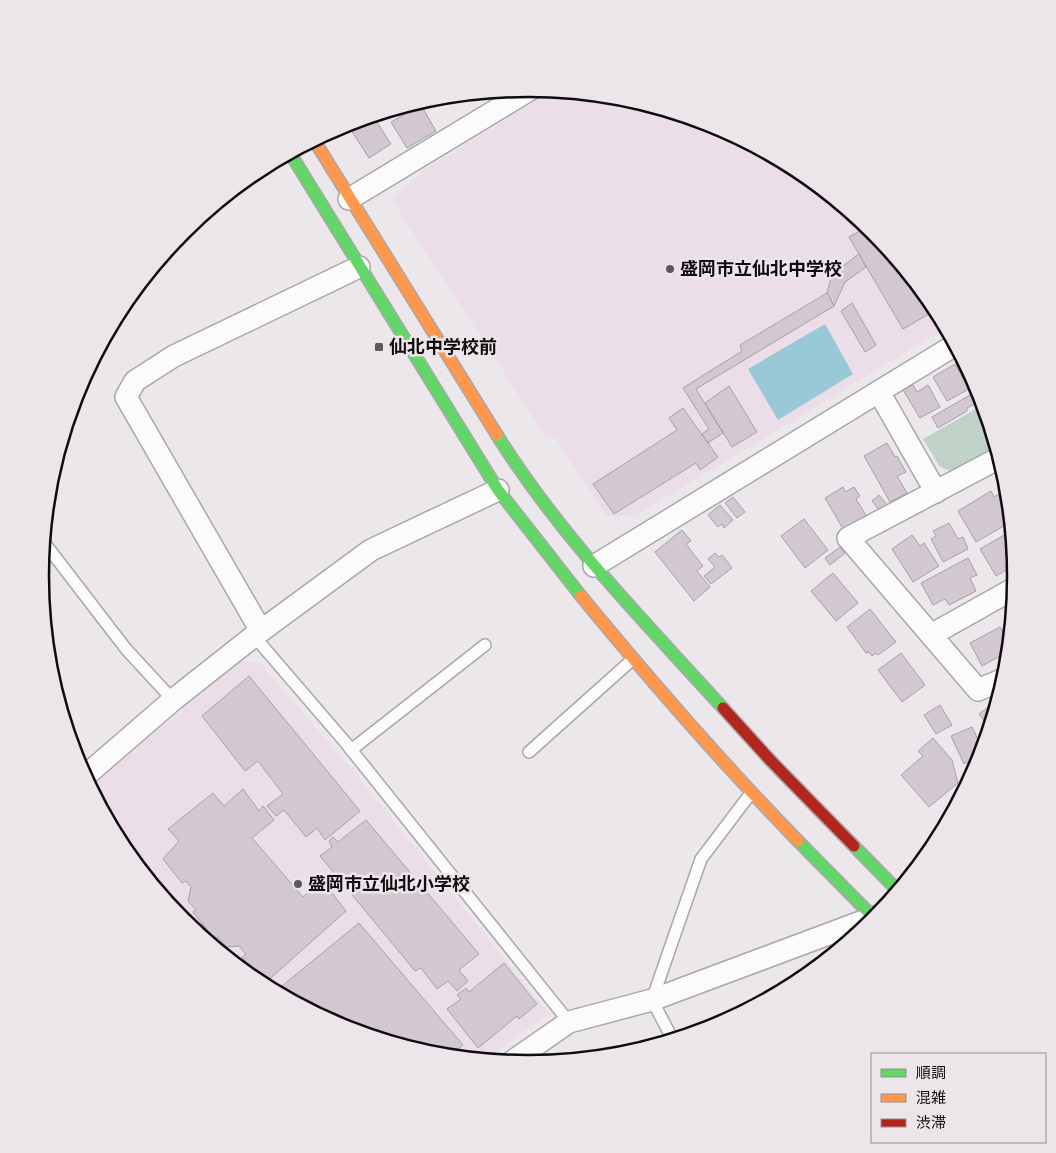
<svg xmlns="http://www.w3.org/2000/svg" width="1056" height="1153" viewBox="0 0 1056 1153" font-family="Figtree,'Noto Sans JP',sans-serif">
	<rect width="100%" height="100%" fill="#ebe7ea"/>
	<g fill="#ecdee8">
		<polygon points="552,91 623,98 715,126 799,171 873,232 934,306 946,328 635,516 606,516 556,439 544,434 392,200 424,170"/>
		<polygon points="240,661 260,663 349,766 549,1014 483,1060 433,1055 341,1027 257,982 183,921 122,847 90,788"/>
	</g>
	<polygon fill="#c0d2c8" points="983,405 996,447 951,471 940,467 923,439"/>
	<polygon fill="#99c8d6" points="825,324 853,374 778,420 748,369"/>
	<g fill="#d3c8d1" stroke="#a4a2a4">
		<polygon points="600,96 614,97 605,103"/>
		<polygon points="616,97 623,98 630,100 621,106"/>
		<polygon points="421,105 436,131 407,148 391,122"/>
		<polygon points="406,106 386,117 384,113"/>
		<polygon points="373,116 391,144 369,158 347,124"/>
		<polygon points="867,227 873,232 936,310 903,329 849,237"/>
		<polygon points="859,254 866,267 845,282 834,306 827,293 832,274"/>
		<polygon points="827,293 834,306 696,389 723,433 708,443 702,434 709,429 683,388 742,351 740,345"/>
		<polygon points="852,303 876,345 865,352 841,311"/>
		<polygon points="955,364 969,389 947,401 933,377"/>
		<polygon points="913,385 917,392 928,385 940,407 920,418 903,390"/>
		<polygon points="729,386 757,432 732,447 705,403"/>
		<polygon points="975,392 980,401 967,408 967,411 938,428 932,417"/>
		<polygon points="683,408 718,457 700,470 696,463 614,514 593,484 677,430 669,418"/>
		<polygon points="887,443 895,457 897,456 906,472 897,476 907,493 890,502 864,456"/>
		<polygon points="843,487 845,492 854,487 860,496 856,499 869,520 846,534 825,498"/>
		<polygon points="991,491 994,497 1001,493 1009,508 1010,513 1005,516 1009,523 976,542 958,511"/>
		<polygon points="879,495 887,505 880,511 872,501"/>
		<polygon points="733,497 745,512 737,518 725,503"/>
		<polygon points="720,505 733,520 724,528 722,524 718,527 708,515"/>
		<polygon points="804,519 828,550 805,568 781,536"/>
		<polygon points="949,523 958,539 963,537 968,549 943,562 931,539 936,536 933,531"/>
		<polygon points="682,530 691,541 686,544 703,566 697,571 710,587 694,601 655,552"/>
		<polygon points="1008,533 1013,541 1015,565 996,576 980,549"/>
		<polygon points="912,535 920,546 924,543 939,566 913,582 892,549"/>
		<polygon points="840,547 845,553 830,565 825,558"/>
		<polygon points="715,553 719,557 722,555 732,568 711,584 704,576 715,567 708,559"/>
		<polygon points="968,558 977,575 970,578 976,591 949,605 945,599 933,605 921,583"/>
		<polygon points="833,573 858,603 836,621 811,591"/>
		<polygon points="870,609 896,642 878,655 876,653 872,656 869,652 866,653 847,627"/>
		<polygon points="1000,627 1009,643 1009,651 982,666 970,643"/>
		<polygon points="901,653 925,685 902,702 878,670"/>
		<polygon points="249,676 360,811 325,840 317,828 306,837 284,810 276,816 267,806 283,794 258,761 245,771 202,716"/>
		<polygon points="992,704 996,708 990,728 979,714"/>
		<polygon points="940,705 952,725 936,734 924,715"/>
		<polygon points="972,727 983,750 979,764 975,766 972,760 964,764 951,736"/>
		<polygon points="933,738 952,760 958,783 929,807 901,775 923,756 918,751"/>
		<polygon points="243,789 259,811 263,806 274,820 252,838 303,897 332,873 337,879 328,888 346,911 264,984 242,957 246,954 239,946 226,947 218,937 215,939 193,912 196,910 188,901 191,887 186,881 182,883 163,859 179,841 168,829 213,793 224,806"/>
		<polygon points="366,820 479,954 459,970 468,981 457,991 448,981 437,989 421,968 415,971 320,856 332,847 329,841 333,837 338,842"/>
		<polygon points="359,923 463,1045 450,1057 433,1055 341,1027 281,995 277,990"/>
		<polygon points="504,963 537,1004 519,1019 517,1016 478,1048 447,1009 461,999 457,995 466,988 469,992"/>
	</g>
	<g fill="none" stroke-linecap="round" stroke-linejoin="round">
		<g stroke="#a9a7a9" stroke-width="14">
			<g id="lane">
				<polyline points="43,541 126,649 173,700"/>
				<polyline points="254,636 345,742 569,1022"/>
				<polyline points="351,750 485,645"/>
				<polyline points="529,752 633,659"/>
				<polyline points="196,933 199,930"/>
				<polyline points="673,1040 652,1000 701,859 751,793"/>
			</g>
		</g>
		<g stroke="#a9a7a9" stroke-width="24">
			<g id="street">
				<polyline points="349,199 531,89"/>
				<polyline points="879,392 936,492"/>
				<polyline points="999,458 848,538 978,690 1004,679"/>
				<polyline points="594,566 955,345"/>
				<polyline points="261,631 126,397 135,381 174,356 359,267"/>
				<polyline points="931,635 1015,588"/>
				<polyline points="84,777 173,700 254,636 371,550 498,490"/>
				<polyline points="510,1063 569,1022 652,1000 874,917"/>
			</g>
		</g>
		<g stroke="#a9a7a9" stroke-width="14">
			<g id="fast">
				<polyline points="290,153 498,490 581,596"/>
				<path d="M497,435C560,536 644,621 723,708"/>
				<polyline points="798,841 875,919"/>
				<polyline points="854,846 898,891"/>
			</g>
		</g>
		<g stroke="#a9a7a9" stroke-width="14">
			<g id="slow">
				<polyline points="314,140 497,435"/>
				<path d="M581,596C650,680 722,763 798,841"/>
			</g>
		</g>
		<g stroke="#a9a7a9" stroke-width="14">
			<polyline id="jam" points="723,708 771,761 854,846"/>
		</g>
		<use href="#lane" stroke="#fcfbfc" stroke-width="11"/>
		<use href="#street" stroke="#fcfbfc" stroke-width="21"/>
		<use href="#fast" stroke="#63d668" stroke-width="11"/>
		<use href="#slow" stroke="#ff974d" stroke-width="11"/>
		<use href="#jam" stroke="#b3261e" stroke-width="11"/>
	</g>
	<g fill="#5c595c" stroke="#ece6eb" stroke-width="2">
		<circle cx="670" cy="269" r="5"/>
		<rect x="374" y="342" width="10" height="10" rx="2.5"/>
		<circle cx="298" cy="884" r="5"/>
	</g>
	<g text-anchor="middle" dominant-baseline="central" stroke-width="5" stroke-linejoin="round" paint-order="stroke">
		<g font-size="18" font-weight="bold" fill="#0f0d0f" stroke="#ece6eb" text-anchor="start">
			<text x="680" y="269">盛岡市立仙北中学校</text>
			<text x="389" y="347">仙北中学校前</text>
			<text x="308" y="884">盛岡市立仙北小学校</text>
		</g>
	</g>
	<path d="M0 0H1056V1153H0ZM49 576a479 479 0 1 1 958 0a479 479 0 1 1-958 0Z" fill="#ece6eb" fill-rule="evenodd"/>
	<path fill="none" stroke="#0f0d0f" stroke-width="2.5" d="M49 576a479 479 0 1 1 958 0a479 479 0 1 1-958 0Z"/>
	<rect x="871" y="1053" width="175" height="90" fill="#ece6eb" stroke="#948f93"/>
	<rect x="881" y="1069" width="25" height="8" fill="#63d668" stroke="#948f93"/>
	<text x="916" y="1078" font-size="15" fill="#0f0d0f">順調</text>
	<rect x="881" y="1094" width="25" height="8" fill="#ff974d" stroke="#948f93"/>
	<text x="916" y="1103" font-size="15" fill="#0f0d0f">混雑</text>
	<rect x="881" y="1119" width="25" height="8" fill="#b3261e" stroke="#948f93"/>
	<text x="916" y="1128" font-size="15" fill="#0f0d0f">渋滞</text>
</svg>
